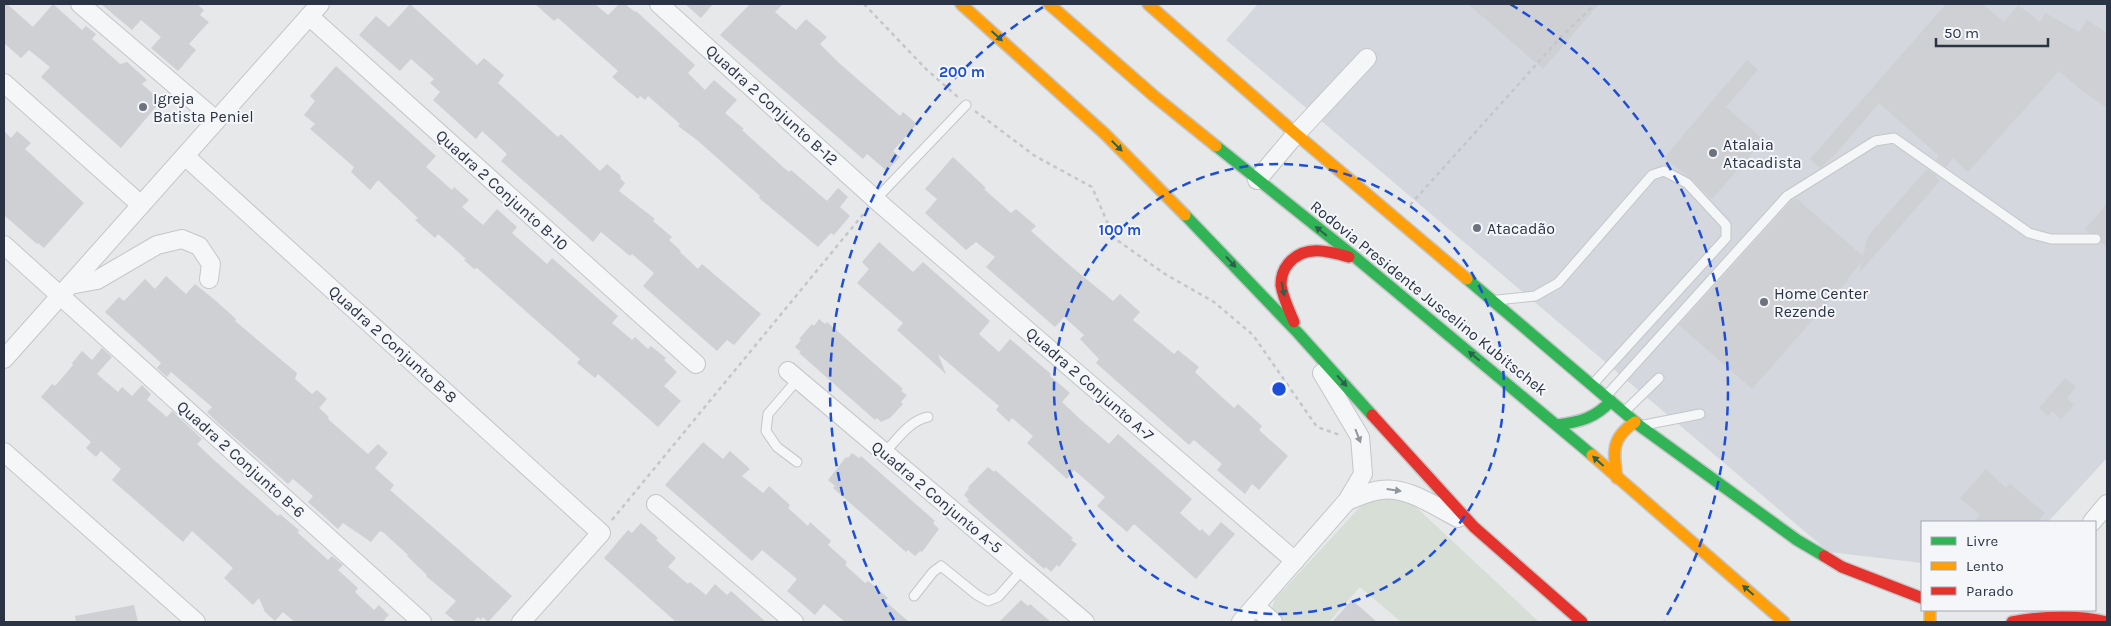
<svg xmlns="http://www.w3.org/2000/svg" width="2111" height="626" viewBox="0 0 2111 626" font-family="Karla,sans-serif">
	<rect width="100%" height="100%" fill="#e6e8ea"/>
	<polygon fill="#d4d7dd" points="1258,4 2107,4 2107,458 2048,522 1922,522 1922,563 1829,552 1226,40"/>
	<polygon fill="#d6ded6" points="1390,498 1407,502 1417,508 1539,622 1401,622 1360,587 1329,622 1285,622 1276,616 1272,608 1275,599 1361,506 1376,499"/>
	<g fill="#ced0d3">
		<polygon points="4,4 7,4 33,27 53,4 82,30 86,26 96,34 92,39 120,64 127,62 147,80 142,84 161,101 121,148 41,77 50,67 29,50 21,58 4,43"/>
		<polygon points="101,4 197,4 204,10 200,15 209,22 189,44 196,50 178,71 151,48 161,37 141,20 132,30"/>
		<polygon points="410,4 477,65 484,58 504,75 498,83 558,137 561,134 600,171 607,164 621,176 620,178 625,183 619,191 655,219 653,221 672,237 669,240 681,251 680,252 698,269 702,264 761,314 734,345 727,340 717,351 643,286 654,273 632,254 630,256 601,232 593,242 501,161 507,154 482,131 476,139 433,100 440,92 430,83 434,79 411,59 400,71 359,35 376,16 389,27"/>
		<polygon points="535,4 595,4 608,15 619,4 625,4 635,12 636,11 695,65 688,73 705,90 714,80 737,100 725,113 744,129 742,130 784,168 789,172 791,170 827,201 838,188 848,197 840,207 850,216 834,235 831,233 818,247 759,198 760,196 697,140 678,126 680,124 648,96 645,100 640,96 638,99 612,77 618,71 558,18 554,21"/>
		<polygon points="685,4 713,4 701,18"/>
		<polygon points="750,4 783,4 775,12 796,30 806,19 827,37 820,44 839,63 900,116 903,112 917,124 893,151 900,157 887,171 867,154 863,159 720,35"/>
		<polygon points="1468,4 1599,4 1543,69"/>
		<polygon points="1946,4 1983,4 2004,22 2018,5 2040,22 2045,13 2079,32 2087,20 2107,33 2107,108 2081,90 2059,71 1968,172 1953,158 1946,167 1936,160 1939,156 1879,103 1835,155 1820,168 1810,159"/>
		<polygon points="1747,60 1758,70 1726,107 1764,140 1712,199 1691,179 1664,158"/>
		<polygon points="336,66 436,156 426,167 452,190 454,187 469,200 462,207 483,225 497,209 517,227 512,233 547,264 552,258 618,316 612,323 632,340 635,337 648,349 651,346 666,358 664,360 677,372 664,386 681,401 658,427 598,374 595,378 577,363 580,359 477,268 474,269 464,260 466,259 438,234 435,238 415,220 418,218 378,180 370,190 351,172 354,167 310,129 315,124 304,115 315,101 310,96"/>
		<polygon points="4,131 11,138 17,131 31,143 25,149 84,203 44,248 38,243 37,244 4,215"/>
		<polygon points="953,157 986,188 984,189 1011,213 1016,209 1036,226 1031,231 1073,268 1113,301 1120,294 1140,312 1133,320 1174,354 1178,350 1199,367 1195,372 1214,390 1234,408 1238,404 1262,426 1259,430 1288,456 1259,490 1252,484 1245,494 1217,470 1222,464 1194,440 1189,445 1096,363 1099,359 1080,339 1084,335 1064,317 1055,327 986,267 995,257 976,242 966,250 925,213 937,199 925,189"/>
		<polygon points="1927,169 1937,176 1936,177 1940,181 1859,273 1862,261 1848,278 1849,279 1752,389 1679,325 1791,201 1796,198 1863,256 1868,236"/>
		<polygon points="2107,204 2107,248 2101,242 2102,239 2100,234 2090,233 2085,229"/>
		<polygon points="879,242 913,272 923,262 990,321 979,334 999,352 1010,339 1051,374 1050,376 1070,393 1062,402 1080,419 1109,444 1118,434 1192,499 1180,513 1200,531 1202,529 1209,536 1221,522 1235,534 1196,579 1134,524 1127,532 1097,506 1105,497 1074,470 1067,479 1027,443 1033,436 1012,418 1009,422 996,410 999,406 938,354 946,374 897,330 903,323 857,283 869,269 862,262"/>
		<polygon points="166,276 186,294 195,284 216,301 236,319 235,321 297,373 295,379 312,394 317,390 327,399 319,408 329,417 328,419 368,454 378,444 388,453 375,468 394,485 390,490 512,596 488,622 483,617 481,620 478,617 473,622 456,622 445,613 456,601 426,576 427,575 407,556 408,555 384,533 380,531 371,542 343,523 338,529 308,502 313,496 293,479 288,484 217,422 207,412 212,407 171,372 167,377 157,368 161,363 105,312 119,297 124,301 145,279 155,289"/>
		<polygon points="819,319 825,324 827,322 903,389 901,391 907,395 901,402 903,404 890,418 881,422 877,418 875,420 799,353 801,352 795,347 801,340 799,339 812,324 814,326"/>
		<polygon points="102,348 112,357 97,374 118,392 122,387 132,396 142,385 151,394 147,400 167,417 172,411 202,439 197,444 215,461 278,516 280,514 300,531 297,532 328,560 332,556 343,565 338,570 358,588 355,592 374,610 379,605 389,615 384,620 386,622 295,622 283,612 275,621 265,612 259,598 253,605 224,578 233,568 192,531 183,542 112,480 121,469 101,451 96,457 86,448 91,442 41,397 52,384 55,386 73,365 72,363 82,351 92,360"/>
		<polygon points="2065,378 2076,387 2067,398 2074,405 2061,419 2052,411 2048,416 2039,408"/>
		<polygon points="703,442 723,459 730,451 750,469 742,476 763,493 769,486 790,505 788,508 808,526 810,522 831,541 828,545 847,562 845,565 865,583 868,581 888,598 885,601 909,622 845,622 824,604 815,615 787,591 797,579 762,550 752,561 665,485"/>
		<polygon points="852,453 859,458 861,456 935,521 933,523 939,529 922,552 920,551 915,556 908,550 906,552 833,488 835,486 828,480 846,457 848,458"/>
		<polygon points="988,467 994,472 995,470 1073,538 1071,540 1077,544 1059,567 1057,565 1051,572 1046,567 1044,569 967,501 969,500 964,495 969,488 968,487"/>
		<polygon points="1986,469 2006,488 2010,484 2045,513 2038,522 1973,522 1980,515 1960,498"/>
		<polygon points="641,523 658,538 656,540 676,558 668,567 688,584 690,582 706,595 715,584 727,595 731,591 766,622 676,622 604,558 628,530 632,533"/>
		<polygon points="1021,600 1028,606 1030,604 1051,622 999,622"/>
		<polygon points="1352,600 1377,622 1332,622"/>
		<polygon points="134,605 138,622 76,622 75,616"/>
	</g>
	<g fill="none" stroke-linecap="round" stroke-linejoin="round">
		<g stroke="#c4c6c8" stroke-width="11">
			<g id="lane">
				<polyline points="876,199 966,105"/>
				<polyline points="1497,300 1535,296 1558,283 1652,175 1664,171 1687,183 1726,225 1726,238 1593,384"/>
				<polyline points="1607,395 1787,196 1875,141 1894,138 2029,233 2051,239 2096,239"/>
				<polyline points="1624,412 1659,378"/>
				<polyline points="1644,425 1700,414"/>
				<path d="M885,452C897,440 910,420 928,417"/>
				<polyline points="797,462 777,447 766,431 768,414 798,379"/>
				<polyline points="914,596 933,572 941,566 977,595 988,601 998,597 1023,569"/>
			</g>
		</g>
		<g stroke="#c4c6c8" stroke-width="20">
			<g id="street">
				<polyline points="80,4 216,120"/>
				<polyline points="659,4 884,207 1295,561"/>
				<polyline points="309,16 696,364"/>
				<polyline points="4,83 141,205"/>
				<polyline points="185,156 601,533 521,622"/>
				<polyline points="1257,180 1296,134 1367,58"/>
				<polyline points="4,245 422,622"/>
				<polyline points="70,285 97,280 157,245 182,239 199,246 211,264 209,279"/>
				<polyline points="4,359 320,4"/>
				<polyline points="788,371 1085,622"/>
				<polyline points="4,452 196,622"/>
				<path d="M1347,501C1358,497 1369,491 1381,490C1407,486 1436,507 1458,518"/>
				<polyline points="656,504 794,622"/>
				<polyline points="2092,522 2107,504"/>
				<polyline points="1255,606 1273,622"/>
				<polyline points="1241,622 1347,501 1363,474 1360,437 1322,373"/>
			</g>
		</g>
		<g stroke="#c4c6c8" stroke-width="14">
			<g id="fast">
				<polyline points="1216,146 1356,258 1592,455"/>
				<polyline points="1185,215 1298,333 1372,415"/>
				<polyline points="1467,279 1640,426 1797,540 1824,556"/>
				<path d="M1557,425C1580,422 1595,418 1611,401"/>
			</g>
		</g>
		<g stroke="#c4c6c8" stroke-width="14">
			<g id="slow">
				<polyline points="961,4 1105,134 1185,215"/>
				<polyline points="1049,4 1154,96 1216,146"/>
				<polyline points="1148,4 1296,134 1467,279"/>
				<polyline points="1592,455 1784,622"/>
				<path d="M1617,478C1613,452 1611,438 1635,422"/>
				<polyline points="1930,610 1930,622"/>
			</g>
		</g>
		<g stroke="#c4c6c8" stroke-width="14">
			<g id="jam">
				<path d="M1294,322C1289,310 1283,298 1281,285C1281,277 1283,270 1288,264C1304,244 1328,251 1349,257"/>
				<polyline points="1372,415 1474,527 1582,622"/>
				<polyline points="1824,556 1842,567 1922,598"/>
				<path d="M2012,622C2044,616 2075,614 2107,622"/>
			</g>
		</g>
		<g stroke="#c5c6ca" stroke-width="2.5" stroke-dasharray="4 4" stroke-linecap="butt">
			<polyline points="864,4 926,69 959,98"/>
			<polyline points="975,111 1035,156 1092,187 1114,238 1165,274 1214,302 1253,335 1317,427 1340,435"/>
			<polyline points="1410,205 1561,37 1595,4"/>
			<polyline points="612,520 865,212"/>
		</g>
		<use href="#lane" stroke="#f5f6f7" stroke-width="9"/>
		<use href="#street" stroke="#f5f6f7" stroke-width="18"/>
		<use href="#fast" stroke="#30b455" stroke-width="11"/>
		<use href="#slow" stroke="#ff9f0a" stroke-width="11"/>
		<use href="#jam" stroke="#e5322d" stroke-width="11"/>
	</g>
	<defs><path id="oneway-solid" d="M-6-.8H1V-3.2L6.5 0L1 3.2V.8H-6Z" transform="scale(1.25)"/></defs>
	<g fill="#2d614b">
		<use href="#oneway-solid" transform="translate(997 36) rotate(42)"/>
		<use href="#oneway-solid" transform="translate(1117 146) rotate(45)"/>
		<use href="#oneway-solid" transform="translate(1321 231) rotate(-141)"/>
		<use href="#oneway-solid" transform="translate(1231 262) rotate(47)"/>
		<use href="#oneway-solid" transform="translate(1283 289) rotate(79)"/>
		<use href="#oneway-solid" transform="translate(1474 356) rotate(-140)"/>
		<use href="#oneway-solid" transform="translate(1342 381) rotate(48)"/>
		<use href="#oneway-solid" transform="translate(1598 461) rotate(-138)"/>
		<use href="#oneway-solid" transform="translate(1748 590) rotate(-139)"/>
	</g>
	<g fill="#90959e">
		<use href="#oneway-solid" transform="translate(1358 436) rotate(69)"/>
		<use href="#oneway-solid" transform="translate(1394 490) rotate(8)"/>
	</g>
	<g fill="none" stroke="#1d4ed8" stroke-width="2.5" stroke-dasharray="9 6">
		<circle cx="1279" cy="389" r="225"/>
		<path d="M894 620A449 449 0 0 1 1048 4M1510 4A449 449 0 0 1 1664 620"/>
	</g>
	<g fill="#6c737f" stroke="#f4f6f9" stroke-width="2">
		<circle cx="143" cy="107" r="5"/>
		<circle cx="1713" cy="153" r="5"/>
		<circle cx="1477" cy="228" r="5"/>
		<circle cx="1764" cy="302" r="5"/>
	</g>
	<g text-anchor="middle" dominant-baseline="central" stroke-width="4" stroke-linejoin="round" paint-order="stroke">
		<g font-size="16" fill="#2b3445" stroke="#f4f6f9" text-anchor="start">
			<text x="153" y="98">Igreja<tspan x="153" dy="18">Batista Peniel</tspan></text>
			<text x="1723" y="144">Atalaia<tspan x="1723" dy="18">Atacadista</tspan></text>
			<text x="1487" y="228">Atacadão</text>
			<text x="1774" y="293">Home Center<tspan x="1774" dy="18">Rezende</tspan></text>
		</g>
		<g font-size="16" fill="#2b3445" stroke="#f4f6f9">
			<text transform="translate(772 105) rotate(42)">Quadra 2 Conjunto B-12</text>
			<text transform="translate(502 190) rotate(42)">Quadra 2 Conjunto B-10</text>
			<text transform="translate(1429 298) rotate(39)">Rodovia Presidente Juscelino Kubitschek</text>
			<text transform="translate(393 344) rotate(42)">Quadra 2 Conjunto B-8</text>
			<text transform="translate(1090 384) rotate(41)">Quadra 2 Conjunto A-7</text>
			<text transform="translate(241 459) rotate(42)">Quadra 2 Conjunto B-6</text>
			<text transform="translate(937 497) rotate(40)">Quadra 2 Conjunto A-5</text>
		</g>
	</g>
	<circle cx="1279" cy="389" r="8" fill="#1d4ed8" stroke="#f4f6f9" stroke-width="2.5"/>
	<g font-size="15" text-anchor="middle" font-weight="bold" fill="#1d4ed8" stroke="#f4f6f9" stroke-width="4" stroke-linejoin="round" paint-order="stroke">
		<text x="962" y="77">200 m</text>
		<text x="1120" y="235">100 m</text>
	</g>
	<rect width="2111" height="626" fill="none" stroke="#2b3445" stroke-width="10"/>
	<rect x="1921" y="521" width="175" height="90" fill="#f4f6f9" stroke="#a4a8b1"/>
	<rect x="1931" y="537" width="25" height="8" fill="#30b455" stroke="#a4a8b1"/>
	<text x="1966" y="546" font-size="15" fill="#2b3445">Livre</text>
	<rect x="1931" y="562" width="25" height="8" fill="#ff9f0a" stroke="#a4a8b1"/>
	<text x="1966" y="571" font-size="15" fill="#2b3445">Lento</text>
	<rect x="1931" y="587" width="25" height="8" fill="#e5322d" stroke="#a4a8b1"/>
	<text x="1966" y="596" font-size="15" fill="#2b3445">Parado</text>
	<path d="M1936 38v8h112v-8" fill="none" stroke="#2b3445" stroke-width="2.5"/>
	<text x="1944" y="38" font-size="15" fill="#2b3445" stroke="#f4f6f9" stroke-width="4" paint-order="stroke">50 m</text>
</svg>
